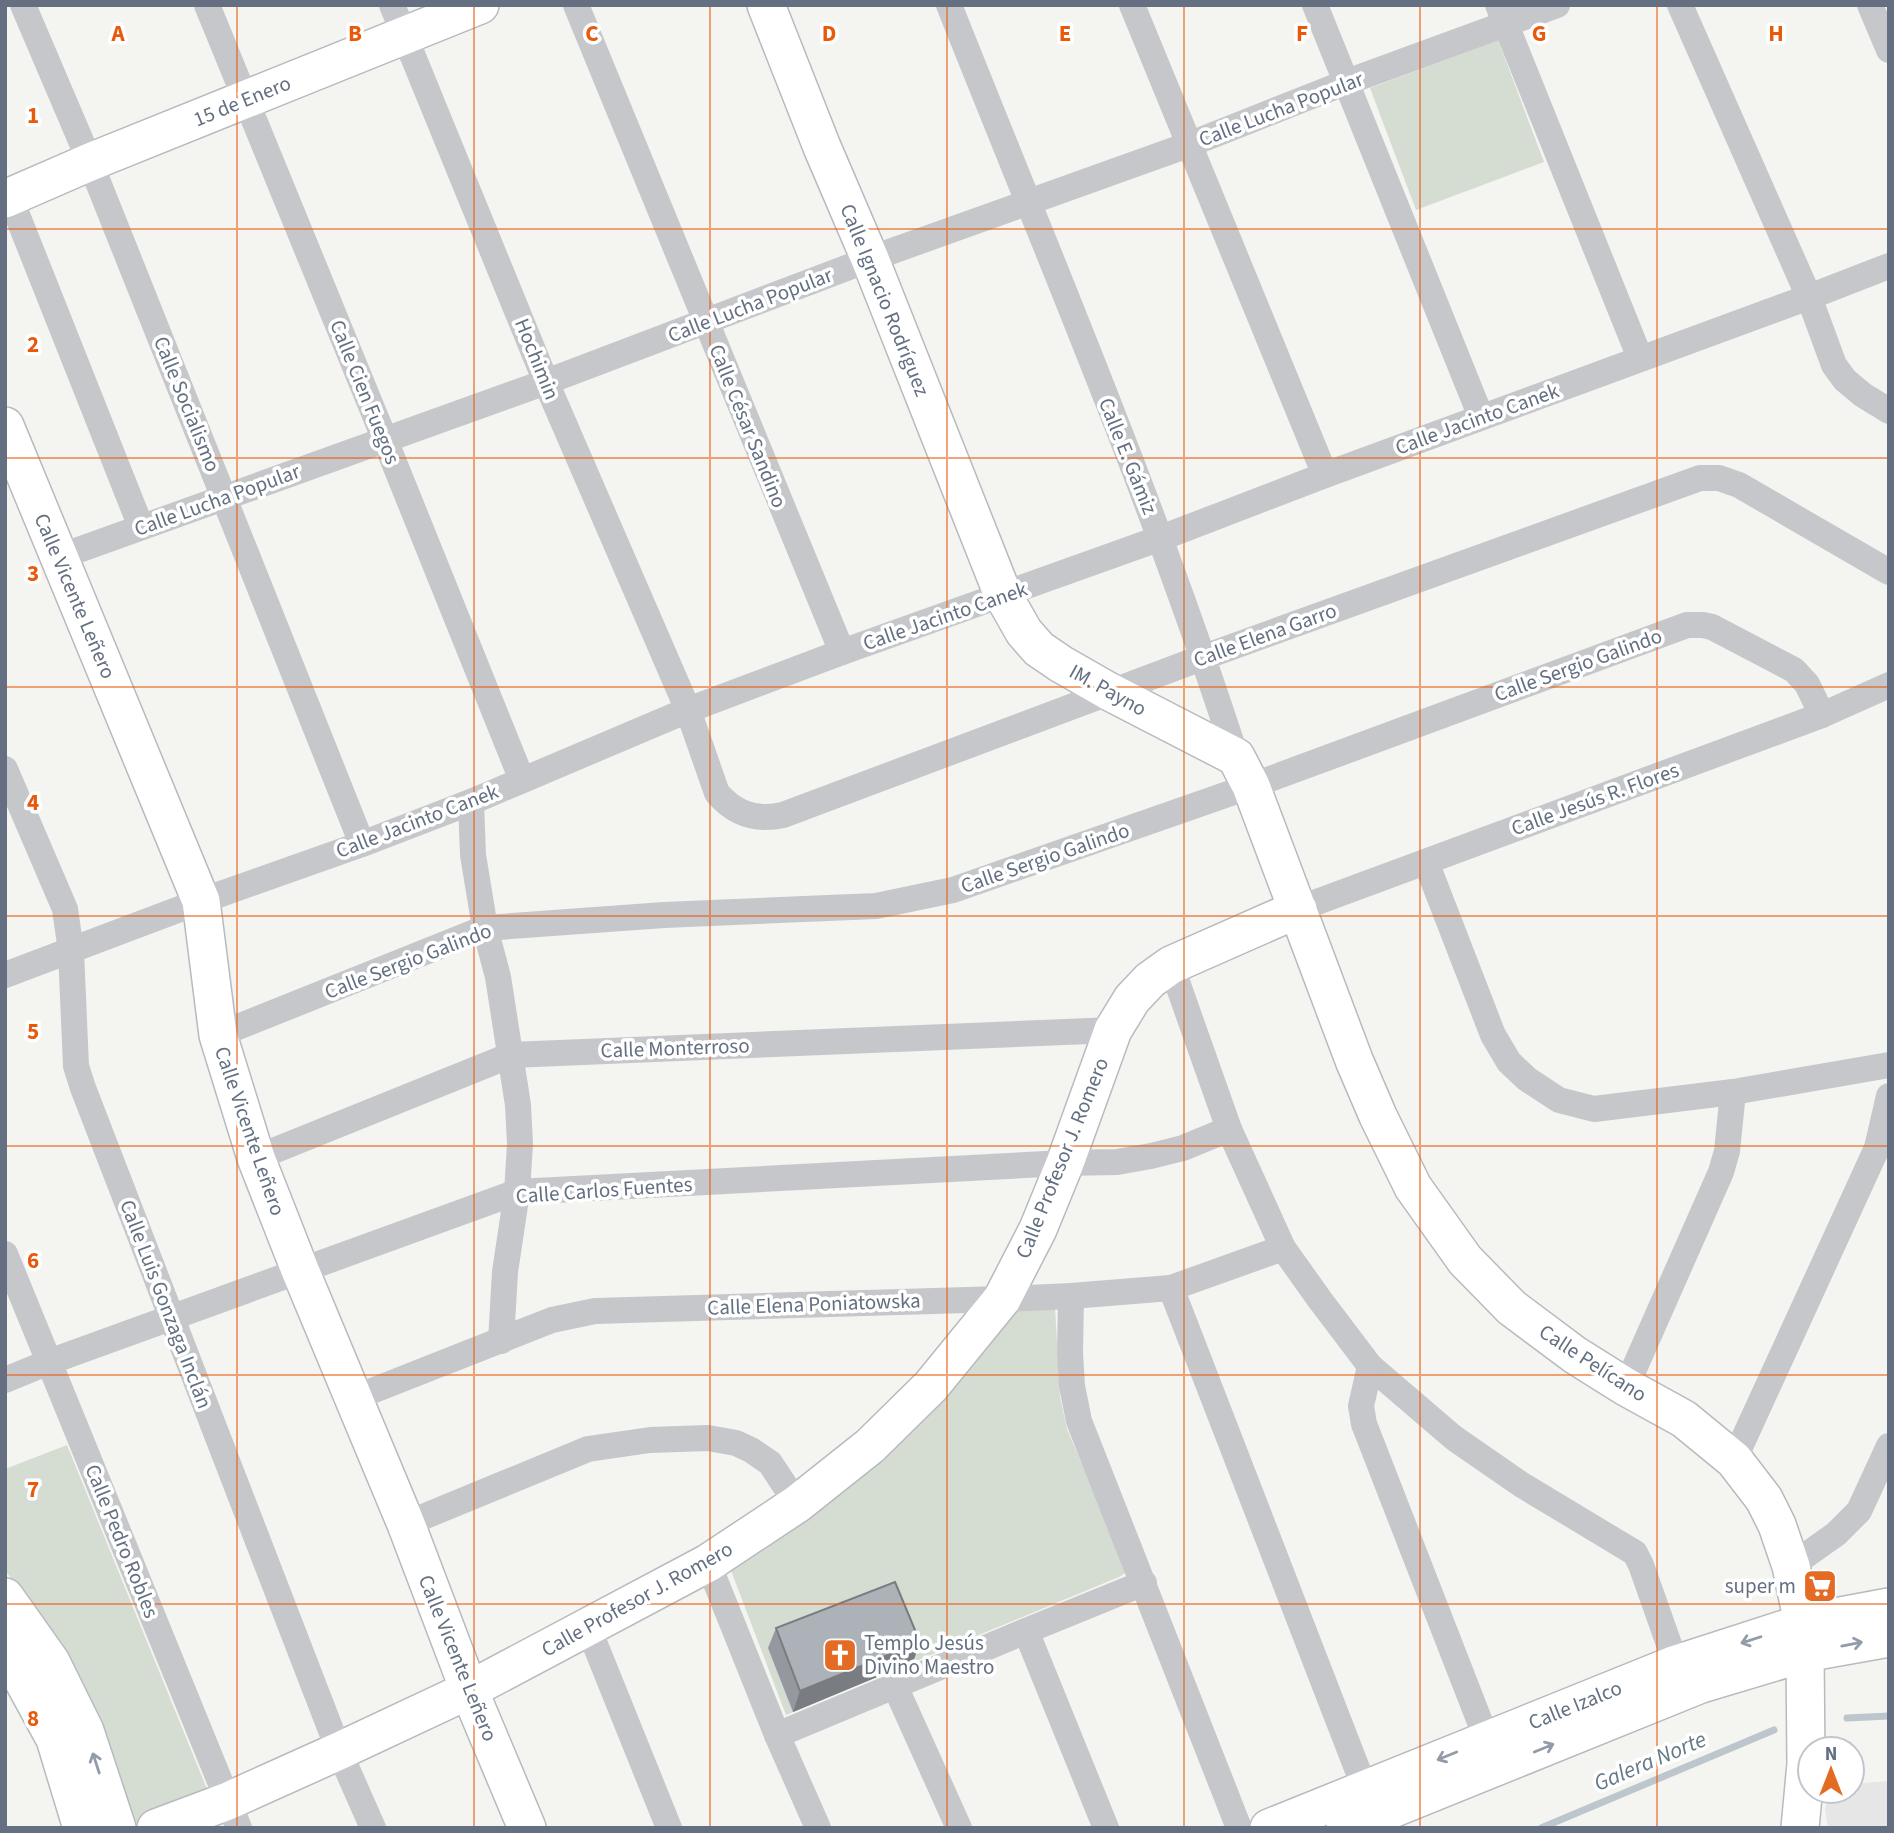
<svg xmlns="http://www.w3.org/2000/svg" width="1894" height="1833" viewBox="0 0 1894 1833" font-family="'Source Sans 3',sans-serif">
	<rect width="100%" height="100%" fill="#f4f5f1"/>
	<polygon fill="#e5e6e5" points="1889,1781 1889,1828 1828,1828 1825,1809 1830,1791 1852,1791 1852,1784"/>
	<g fill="#d5dcd2">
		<polygon points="1498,40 1544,162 1416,210 1370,88"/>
		<polygon points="1055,1307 1060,1397 1067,1429 1128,1571 1119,1577 786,1715 730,1568 815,1512 894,1450 952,1388 1012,1310"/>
		<polygon points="67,1445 211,1799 131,1825 108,1742 71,1661 5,1570 5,1469"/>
	</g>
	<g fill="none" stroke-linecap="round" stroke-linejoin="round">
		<g stroke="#bdc6cd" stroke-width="7">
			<polyline points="1847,1718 1889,1716"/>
			<polyline points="1541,1828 1774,1730"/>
		</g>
		<g stroke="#b7babf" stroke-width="40">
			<g id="secondary">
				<polyline points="766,5 822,147 870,259 1003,595 1024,632 1039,649 1061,664 1110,692 1236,757 1251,786 1354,1060 1378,1116 1413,1187 1465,1260 1512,1308 1575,1355 1626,1387 1684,1419 1734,1460 1764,1499 1777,1525 1791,1566 1803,1623 1805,1653 1806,1764 1800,1828"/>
				<polyline points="5,199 90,162 480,5"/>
				<polyline points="5,426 201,901 218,1035 256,1158 300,1270 406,1524 469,1690 527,1828"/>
				<polyline points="5,1597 51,1662 85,1731 117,1828"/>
				<polyline points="5,1647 55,1739 82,1828"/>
				<polyline points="156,1828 228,1801 339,1751 469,1690 708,1563 797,1504 870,1446 931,1386 1002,1299 1038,1229 1065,1163 1113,1030 1132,999 1150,980 1171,965 1298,909"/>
				<polyline points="1269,1828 1676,1664 1803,1623 1889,1607"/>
				<polyline points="1345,1828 1701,1684 1805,1653 1889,1638"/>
			</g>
		</g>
		<g stroke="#c5c7cb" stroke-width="26">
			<polyline points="23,5 90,162 362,844"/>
			<polyline points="207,5 385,440 522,780"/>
			<path d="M392,5L546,382L688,710L717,793C735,814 756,821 783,815L1204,657L1700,478H1719L1739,485L1889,572"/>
			<polyline points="576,5 842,652"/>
			<path d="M949,5C1048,254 1154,502 1236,757"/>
			<polyline points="1132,5 1325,475"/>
			<polyline points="1315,5 1481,417"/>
			<polyline points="1498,5 1640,358"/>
			<polyline points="1680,5 1809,297 1834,365 1845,380 1863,395 1889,411"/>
			<polyline points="1870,5 1889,50"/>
			<polyline points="10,197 141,527"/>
			<polyline points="59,557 546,382 870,259 1188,145 1347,82 1557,5"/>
			<polyline points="5,769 65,909 71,951 76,1066 83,1088 339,1751 373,1828"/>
			<polyline points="471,802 473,855 485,928 498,977 518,1105 520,1144 517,1192 505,1272 501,1341"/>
			<polyline points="1426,862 1493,1035 1509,1062 1527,1079 1559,1100 1594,1109 1733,1092 1889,1065"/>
			<polyline points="1298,909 1822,715 1889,685"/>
			<polyline points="1171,965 1229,1129 1283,1248 1320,1300 1370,1366 1454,1438 1522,1485 1635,1553 1641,1565 1676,1664"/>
			<polyline points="5,975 201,901 362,844 471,802 688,710 842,652 1161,538 1325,475 1809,297 1889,266"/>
			<polyline points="218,1035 485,928 664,915 876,906 953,890 1251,786 1687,625 1703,625 1712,627 1794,670 1807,684 1822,715"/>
			<polyline points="256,1158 511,1055 1113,1030"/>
			<polyline points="5,1254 239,1828"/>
			<polyline points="1171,1288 1365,1789"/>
			<polyline points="1071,1296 1070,1353 1072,1386 1079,1421 1239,1828"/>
			<polyline points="1370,1366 1361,1406 1364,1424 1487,1740"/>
			<polyline points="5,1380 49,1362 517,1192 1065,1163 1117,1162 1151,1156 1183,1148 1229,1129"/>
			<polyline points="1626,1387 1721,1172 1727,1151 1733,1092"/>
			<polyline points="354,1398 552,1320 595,1311 1002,1299 1071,1296 1171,1288 1283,1248"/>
			<polyline points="1734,1460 1877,1148 1889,1096"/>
			<polyline points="406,1524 588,1449 650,1440 708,1438 736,1443 751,1450 770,1463 797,1504"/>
			<polyline points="708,1563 777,1735 818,1828"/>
			<polyline points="1791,1566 1836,1534 1859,1511 1889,1446"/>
			<polyline points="588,1627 669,1828"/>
			<polyline points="1026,1631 1106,1828"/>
			<polyline points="895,1686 959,1828"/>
			<polyline points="777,1735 1026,1631 1144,1583"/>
		</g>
		<use href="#secondary" stroke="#fff" stroke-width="37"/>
	</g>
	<polygon fill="#95999f" points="776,1628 920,1642 913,1662 793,1712 768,1648"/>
	<polygon fill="#797d82" points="920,1642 913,1662 793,1712 800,1691"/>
	<polygon fill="#adb2b9" stroke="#797d82" stroke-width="2" points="895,1582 920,1642 800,1691 776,1628"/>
	<defs><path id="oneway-shaft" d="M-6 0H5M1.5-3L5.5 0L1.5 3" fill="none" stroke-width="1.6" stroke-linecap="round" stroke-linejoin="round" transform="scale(1.75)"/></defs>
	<g stroke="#929ba8">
		<use href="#oneway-shaft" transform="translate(1751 1640) rotate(162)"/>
		<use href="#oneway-shaft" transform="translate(1852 1644) rotate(-11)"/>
		<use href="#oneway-shaft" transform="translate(1544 1748) rotate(-22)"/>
		<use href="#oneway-shaft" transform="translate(1447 1756) rotate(158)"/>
		<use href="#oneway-shaft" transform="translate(96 1763) rotate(-108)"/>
	</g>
	<path fill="none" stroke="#e8590c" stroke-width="2" stroke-opacity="0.55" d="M237,5V1828M474,5V1828M710,5V1828M947,5V1828M1184,5V1828M1420,5V1828M1657,5V1828M5,229H1889M5,458H1889M5,687H1889M5,916H1889M5,1146H1889M5,1375H1889M5,1604H1889"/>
	<defs>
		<g id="supermarket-square" transform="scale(1.75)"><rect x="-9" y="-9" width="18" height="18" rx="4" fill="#e36b23" stroke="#fff"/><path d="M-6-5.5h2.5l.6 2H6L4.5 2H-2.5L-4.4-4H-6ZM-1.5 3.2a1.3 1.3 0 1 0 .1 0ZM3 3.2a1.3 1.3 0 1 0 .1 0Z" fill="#fff"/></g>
		<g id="church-square" transform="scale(1.75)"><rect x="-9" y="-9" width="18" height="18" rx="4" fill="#e36b23" stroke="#fff"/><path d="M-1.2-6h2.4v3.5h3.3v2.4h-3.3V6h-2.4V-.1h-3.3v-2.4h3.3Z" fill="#fff"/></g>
	</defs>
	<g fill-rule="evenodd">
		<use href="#supermarket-square" x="1820" y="1586"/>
		<use href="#church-square" x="840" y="1655"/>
	</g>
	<g text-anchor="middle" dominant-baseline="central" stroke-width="7" stroke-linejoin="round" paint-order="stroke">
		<g font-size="21" fill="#647082" stroke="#fff">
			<text transform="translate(242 101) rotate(-22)">15 de Enero</text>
			<text transform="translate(1281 109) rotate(-21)">Calle Lucha Popular</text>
			<text transform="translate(885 300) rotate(68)">Calle Ignacio Rodríguez</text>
			<text transform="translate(750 305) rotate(-21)">Calle Lucha Popular</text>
			<text transform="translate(537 359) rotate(68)">Hochimin</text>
			<text transform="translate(365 392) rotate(68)">Calle Cien Fuegos</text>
			<text transform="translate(187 404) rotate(68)">Calle Socialismo</text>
			<text transform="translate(1477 419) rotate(-20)">Calle Jacinto Canek</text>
			<text transform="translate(748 426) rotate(68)">Calle César Sandino</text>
			<text transform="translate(1128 456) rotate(68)">Calle E. Gámiz</text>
			<text transform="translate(217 500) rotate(-20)">Calle Lucha Popular</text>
			<text transform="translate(75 596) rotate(67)">Calle Vicente Leñero</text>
			<text transform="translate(945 616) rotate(-19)">Calle Jacinto Canek</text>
			<text transform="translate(1265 635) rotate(-20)">Calle Elena Garro</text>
			<text transform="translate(1578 665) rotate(-20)">Calle Sergio Galindo</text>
			<text transform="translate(1108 690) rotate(29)">IM. Payno</text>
			<text transform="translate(1595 799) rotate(-20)">Calle Jesús R. Flores</text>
			<text transform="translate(417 821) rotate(-21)">Calle Jacinto Canek</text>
			<text transform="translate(1045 858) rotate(-19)">Calle Sergio Galindo</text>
			<text transform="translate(408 961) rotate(-21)">Calle Sergio Galindo</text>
			<text transform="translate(675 1048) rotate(-2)">Calle Monterroso</text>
			<text transform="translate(250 1131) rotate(71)">Calle Vicente Leñero</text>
			<text transform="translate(1062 1158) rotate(-68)">Calle Profesor J. Romero</text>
			<text transform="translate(604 1190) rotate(-4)">Calle Carlos Fuentes</text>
			<text transform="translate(166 1304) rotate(69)">Calle Luis Gonzaga Inclán</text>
			<text transform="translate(814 1304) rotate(-2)">Calle Elena Poniatowska</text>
			<text transform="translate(1593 1363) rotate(33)">Calle Pelícano</text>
			<text transform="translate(122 1541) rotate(68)">Calle Pedro Robles</text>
			<text transform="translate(637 1599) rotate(-29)">Calle Profesor J. Romero</text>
			<text transform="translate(458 1658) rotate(68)">Calle Vicente Leñero</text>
			<text transform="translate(1575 1705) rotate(-22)">Calle Izalco</text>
		</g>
		<g font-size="21" fill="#647082" stroke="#fff" text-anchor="end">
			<text x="1796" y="1586">super m</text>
			<text x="864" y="1643" text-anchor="start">Templo Jesús<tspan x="864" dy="24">Divino Maestro</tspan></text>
		</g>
		<g font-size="23" font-style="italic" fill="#647986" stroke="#fff">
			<text transform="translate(1650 1761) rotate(-23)">Galera Norte</text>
		</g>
	</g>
	<g font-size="23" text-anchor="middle" font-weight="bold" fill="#e8590c" stroke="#fff" stroke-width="7" stroke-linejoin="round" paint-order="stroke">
		<text x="118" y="41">A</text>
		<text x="355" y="41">B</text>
		<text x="592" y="41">C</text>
		<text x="829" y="41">D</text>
		<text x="1065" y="41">E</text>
		<text x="1302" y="41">F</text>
		<text x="1539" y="41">G</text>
		<text x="1776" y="41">H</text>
		<text x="33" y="123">1</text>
		<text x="33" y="352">2</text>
		<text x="33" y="581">3</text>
		<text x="33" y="810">4</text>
		<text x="33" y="1039">5</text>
		<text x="33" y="1268">6</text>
		<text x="33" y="1497">7</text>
		<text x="33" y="1726">8</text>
	</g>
	<rect width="1894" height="1833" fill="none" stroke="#647082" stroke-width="14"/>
	<g transform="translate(1831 1770)"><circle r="33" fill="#ffffff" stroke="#c1c6cd" stroke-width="2"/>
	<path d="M0-5L12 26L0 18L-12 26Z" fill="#e36b23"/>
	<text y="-10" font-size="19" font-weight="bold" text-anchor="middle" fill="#647082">N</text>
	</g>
</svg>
